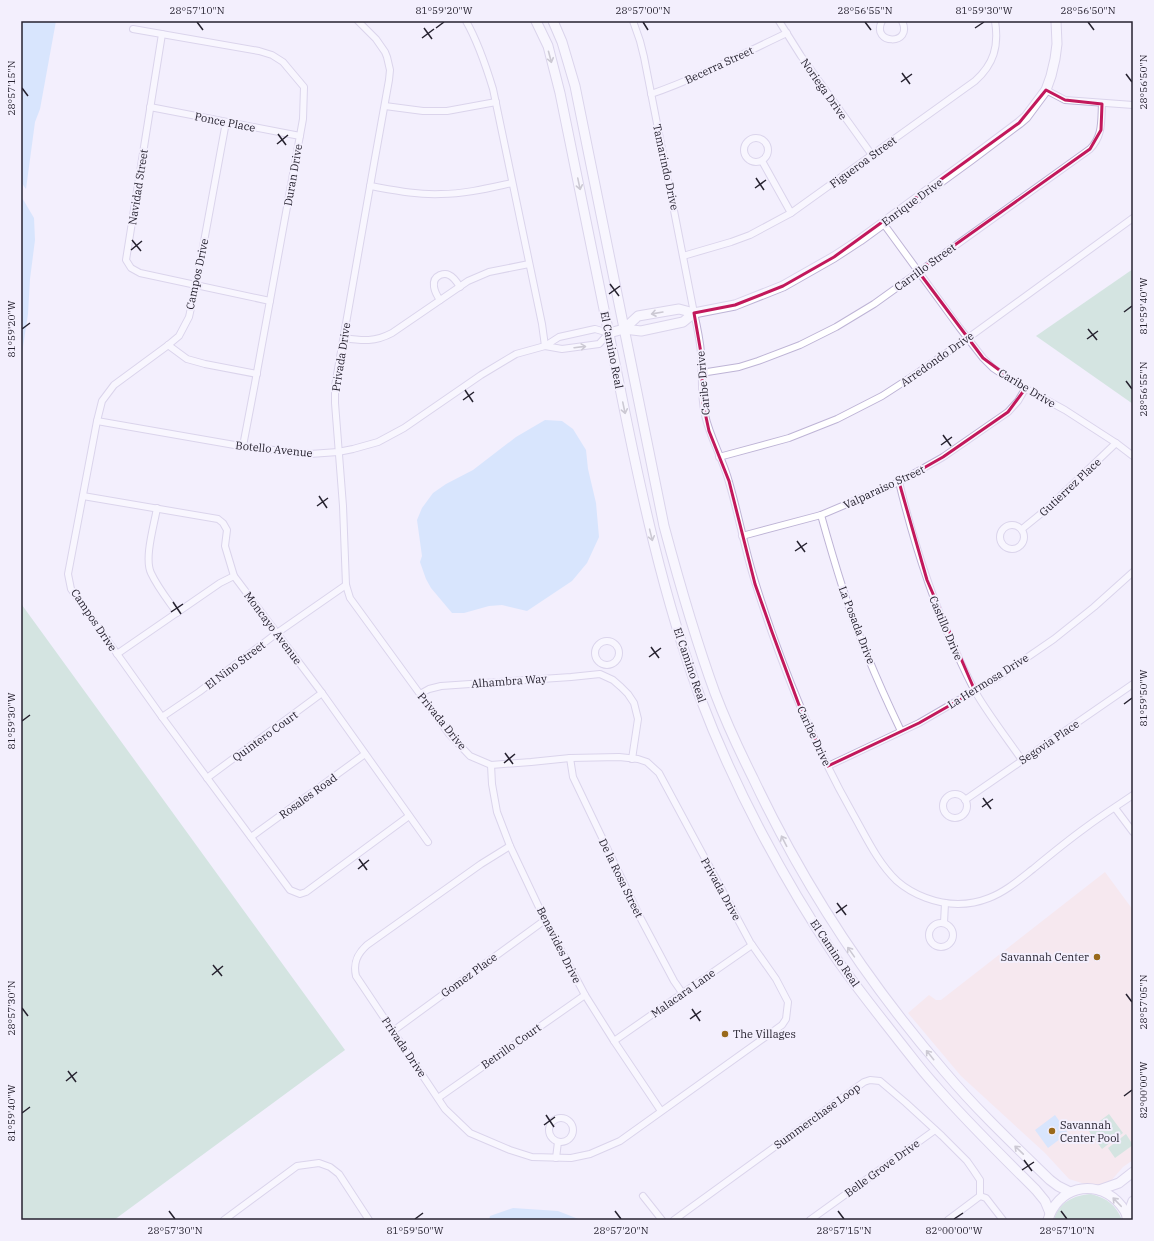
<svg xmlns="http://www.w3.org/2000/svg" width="1154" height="1241" viewBox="0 0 1154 1241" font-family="'IBM Plex Serif',serif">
	<rect width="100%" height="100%" fill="#f3effd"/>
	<polygon fill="#fbe0de" points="1105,872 1133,910 1133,1160 1123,1167 1110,1182 1102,1185 1085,1184 1069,1179 1045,1153 961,1076 908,1013 929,995 936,1000 941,1000"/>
	<g fill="#afd8bf">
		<polygon points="1133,269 1133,404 1036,336"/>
		<polygon points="21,603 22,605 345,1050 114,1220 21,1220"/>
		<polygon points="1109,1114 1123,1133 1102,1149 1088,1130"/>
		<polygon points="1126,1134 1133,1145 1115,1158 1108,1148"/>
		<path d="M1091,1194C1107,1198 1116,1205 1122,1220H1054C1058,1202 1075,1195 1091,1194Z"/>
	</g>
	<g fill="#b9d9fc">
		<polygon points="21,21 56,21 40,109 35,122 26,189 21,182"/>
		<polygon points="21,197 24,201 34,218 35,240 30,279 28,314 21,360"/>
		<polygon points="545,420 562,421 573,429 586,450 588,469 596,503 599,537 587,563 572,581 527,611 502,605 489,606 464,613 452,613 431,588 426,579 420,562 422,556 417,520 422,508 433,493 446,484 473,470 516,437"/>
		<polygon points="1055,1115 1068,1133 1048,1148 1035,1130"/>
		<polygon points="513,1208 558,1211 581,1220 489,1220 490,1216"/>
	</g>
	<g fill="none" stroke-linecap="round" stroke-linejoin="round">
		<g stroke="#beb4d6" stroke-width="8">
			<g id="street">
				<path d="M358,21L376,39L385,52L387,57L390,70L389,80L375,158L335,386V403L343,506L346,585L350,598L449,734L470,756L491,765L531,762L570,758L619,757L638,759L647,762L659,773L750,942L776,979L788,1002L786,1019L782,1025L620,1141L590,1154L571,1158L532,1157L510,1150L470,1133L445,1109L356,976C353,963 357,954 367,945L481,864L510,846"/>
				<path d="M466,21C478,42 486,66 493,89L542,324L545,346"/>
				<path d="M633,21L640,41L644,57L694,313C697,326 700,340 701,353C703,374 700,393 705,415C710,438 723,459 729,482C739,516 745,551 756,585C781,664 812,742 853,814C866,837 878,863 897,881C913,895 937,904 958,904C968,904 979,902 989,898C1005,892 1019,880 1033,869C1050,855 1067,841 1085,828C1101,816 1117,806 1133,795"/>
				<polyline points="779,21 801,56 872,155"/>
				<path d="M882,21C870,45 914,46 902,21"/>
				<polyline points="133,29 259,51 272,55 283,62 304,87 303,119 255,383 243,446"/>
				<polyline points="162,34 126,260 131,268 140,273 270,301"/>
				<polyline points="1046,90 1065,100 1133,105"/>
				<path d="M651,94C698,78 742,54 787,33"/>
				<polyline points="385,106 423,111 447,111 496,102"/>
				<polyline points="150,107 300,136"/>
				<polyline points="226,122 196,285 189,317 179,336 167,346 114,385 102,401 97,421 68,574 71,589 162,717 290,890 300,894 306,892 409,816"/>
				<circle cx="756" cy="150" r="12"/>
				<polyline points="762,161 791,213"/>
				<path d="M370,186C393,190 417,195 441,194C465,194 489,188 512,183"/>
				<polyline points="883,223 959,327 983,358 993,368 1017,384 1065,410 1116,443 1133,456"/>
				<path d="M683,256L731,242L750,235L791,213L975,81C994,64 999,46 995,21"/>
				<path d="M440,300C435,293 429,280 440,275C443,274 447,274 449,275C454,277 457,282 460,287"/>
				<path d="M344,338C363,341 375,342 392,333L468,281L489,272L529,264"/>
				<polyline points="168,345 187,359 205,364 257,374"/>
				<path d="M701,373L739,367L758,361L800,345L836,327L874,304L1090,149C1103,136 1101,121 1102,104"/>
				<polyline points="97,421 246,447 310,454 338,452 353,449 378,442 404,428 481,375 516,354 545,346 559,337 595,329 609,333 599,344 562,349 545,346"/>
				<polyline points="719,457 789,438 837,419 882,396 916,374 968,338 1133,218"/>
				<path d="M899,482C913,540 931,597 956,652C963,667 970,683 979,698C992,719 1008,740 1022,760"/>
				<polyline points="83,496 218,519 223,523 227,530 225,546 234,576 322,693 428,842"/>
				<path d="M157,508C154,526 144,558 151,573C158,588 168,600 177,613"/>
				<path d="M821,515C828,540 835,564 843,589C858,637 879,685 901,731"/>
				<circle cx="1012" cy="537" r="12"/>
				<polyline points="1022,529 1048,508 1116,443"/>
				<polyline points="742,536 821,515 899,482 943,457 1008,412 1018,401 1025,389"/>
				<circle cx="607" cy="653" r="12"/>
				<polyline points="117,654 220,583 234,576"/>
				<polyline points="420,694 429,689 441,686 571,677 600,674 613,680 621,687 628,694 634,703 638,719 632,759"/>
				<polyline points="162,717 199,692 277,633 346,585"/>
				<polyline points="570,758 573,777 641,919 674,981 683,994"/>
				<polyline points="491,765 492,784 497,812 510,846 545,920 585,995 614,1041 661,1111"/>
				<polyline points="828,766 919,723 1000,676 1054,639 1094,607 1133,572"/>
				<polyline points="207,778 322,693"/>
				<circle cx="955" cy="806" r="12"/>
				<polyline points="965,800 1133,684"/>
				<polyline points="1115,808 1133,832"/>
				<polyline points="251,837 365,754"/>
				<circle cx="941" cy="935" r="12"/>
				<polyline points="944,923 945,903"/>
				<polyline points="393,1031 545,920"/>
				<polyline points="614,1041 752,945"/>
				<polyline points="438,1098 585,995"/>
				<circle cx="561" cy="1130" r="12"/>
				<polyline points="556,1158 558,1142"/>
				<polyline points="643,1196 662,1220"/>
				<polyline points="980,1196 986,1198 1003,1220"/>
				<polyline points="224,1220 297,1166 319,1163 330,1167 339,1174 369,1220"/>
				<polyline points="674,1220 864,1082 870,1080 880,1081 906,1103 942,1136 967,1161 974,1171 980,1180 980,1196 948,1220"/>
				<polyline points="810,1220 935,1130"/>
			</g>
		</g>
		<g stroke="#beb4d6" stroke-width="11">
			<g id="secondary">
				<path d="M536,21L548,46L560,93C580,192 600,290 620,388C641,493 663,596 700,697C734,787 783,879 836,958C856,987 878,1014 899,1041C911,1056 922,1071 934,1084C966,1121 1002,1156 1036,1190L1045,1201L1050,1213"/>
				<path d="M553,21L562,42L575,86L664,526C679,582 695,638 715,693C726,722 739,750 753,778C803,884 868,983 945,1072C977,1110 1014,1145 1050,1180L1058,1186L1070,1192"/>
				<polyline points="624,329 638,316 679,309 694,313"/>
				<polyline points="609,333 624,329 641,331 683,322 694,313 735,305 783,286 834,257 860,240 971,159 1019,123 1026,117 1046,90 1051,76 1055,59 1057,44 1056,21"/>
				<polyline points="1099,1190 1119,1183 1133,1172"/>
				<polyline points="1127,1217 1133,1201"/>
				<path d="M1048,1220C1057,1188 1093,1178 1117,1201C1122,1206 1127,1213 1128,1220"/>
			</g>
		</g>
		<use href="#street" stroke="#fff" stroke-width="6"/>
		<use href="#secondary" stroke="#fff" stroke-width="9"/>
	</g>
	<defs><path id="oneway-shaft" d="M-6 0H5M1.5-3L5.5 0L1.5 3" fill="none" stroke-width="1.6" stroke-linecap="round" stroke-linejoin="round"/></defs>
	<g stroke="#9d9ca1">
		<use href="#oneway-shaft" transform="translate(550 57) rotate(75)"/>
		<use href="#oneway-shaft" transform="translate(579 184) rotate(78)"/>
		<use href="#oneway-shaft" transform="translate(657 313) rotate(170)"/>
		<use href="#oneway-shaft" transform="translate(580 347) rotate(-7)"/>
		<use href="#oneway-shaft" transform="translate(624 408) rotate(78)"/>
		<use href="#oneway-shaft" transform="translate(651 535) rotate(76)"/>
		<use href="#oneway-shaft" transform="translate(784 841) rotate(-117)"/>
		<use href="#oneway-shaft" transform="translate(851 952) rotate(-125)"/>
		<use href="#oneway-shaft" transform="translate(930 1055) rotate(-129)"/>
		<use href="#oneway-shaft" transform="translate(1019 1150) rotate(-136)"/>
		<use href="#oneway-shaft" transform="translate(1117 1202) rotate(-134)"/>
	</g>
	<path d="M0 0H1154V1241H0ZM1046,90L1065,100L1102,104L1101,130L1090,149L918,271L983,358L1025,389L1008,412L943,457L899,482L927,580L975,691L919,723L828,766L799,705L772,632L755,584L729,481L709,431L703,403L701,353L694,313L735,305L783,286L834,257L1019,123Z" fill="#f3effd" fill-opacity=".55" fill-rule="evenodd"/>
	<path fill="none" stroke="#c2185b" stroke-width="3" stroke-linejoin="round" d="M1046,90L1065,100L1102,104L1101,130L1090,149L918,271L983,358L1025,389L1008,412L943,457L899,482L927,580L975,691L919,723L828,766L799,705L772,632L755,584L729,481L709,431L703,403L701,353L694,313L735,305L783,286L834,257L1019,123Z"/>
	<path fill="none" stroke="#26222f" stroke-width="1.5" d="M197,22L203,30M643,22L648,30M865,22L871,30M1088,22L1094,30M424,28L432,39M436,28L444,22M975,28L984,22M422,38L434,29M902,73L910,84M1126,74L1132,82M901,82L912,74M22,88L28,96M278,134L286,145M277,144L288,135M756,178L764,190M755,188L766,180M132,240L141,251M131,250L142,241M610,284L619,296M609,294L620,286M1124,312L1132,306M22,329L30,323M1088,329L1097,340M1087,339L1098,331M1126,381L1132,389M465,390L473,402M463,400L474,392M943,435L951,446M941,445L952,437M319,496L327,508M317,506L328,498M797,541L805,552M795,551L807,543M173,602L181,614M171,612L183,604M651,647L659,658M649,657L661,648M1124,704L1132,698M22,721L30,715M505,753L513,764M504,763L515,754M983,798L991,809M982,807L993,799M359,859L367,870M358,869L369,860M837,903L846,915M836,913L847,905M213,965L222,976M212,975L223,966M1126,994L1132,1002M22,1008L28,1016M692,1009L700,1021M690,1019L701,1011M68,1071L76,1082M66,1081L77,1072M1124,1096L1132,1090M22,1113L30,1107M546,1115L554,1127M544,1125L555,1117M1024,1160L1032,1171M1022,1170L1034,1162M169,1211L175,1219M615,1211L621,1219M838,1211L844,1219M1061,1211L1067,1219M415,1219L423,1213M954,1219L963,1213"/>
	<g fill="#99691b" stroke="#f3effd" stroke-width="1.5">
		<circle cx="1097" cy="957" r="4"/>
		<circle cx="725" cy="1034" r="4"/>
		<circle cx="1052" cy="1131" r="4"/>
	</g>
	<g text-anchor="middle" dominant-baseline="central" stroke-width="4" stroke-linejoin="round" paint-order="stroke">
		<g font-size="11" fill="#26222f" stroke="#f3effd">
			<text transform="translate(719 65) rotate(-25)">Becerra Street</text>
			<text transform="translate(824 89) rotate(55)">Noriega Drive</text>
			<text transform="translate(225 122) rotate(11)">Ponce Place</text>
			<text transform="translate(863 162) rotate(-36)">Figueroa Street</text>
			<text transform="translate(666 167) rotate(78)">Tamarindo Drive</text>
			<text transform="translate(293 175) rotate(-80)">Duran Drive</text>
			<text transform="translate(138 187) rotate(-81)">Navidad Street</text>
			<text transform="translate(912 202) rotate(-36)">Enrique Drive</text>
			<text transform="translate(925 267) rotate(-36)">Carrillo Street</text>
			<text transform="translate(197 274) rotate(-78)">Campos Drive</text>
			<text transform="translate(612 350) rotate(79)">El Camino Real</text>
			<text transform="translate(341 357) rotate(-81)">Privada Drive</text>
			<text transform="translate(937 359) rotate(-35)">Arredondo Drive</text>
			<text transform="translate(703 383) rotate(-95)">Caribe Drive</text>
			<text transform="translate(1027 388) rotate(31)">Caribe Drive</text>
			<text transform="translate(274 449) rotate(6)">Botello Avenue</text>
			<text transform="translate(884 487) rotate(-25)">Valparaiso Street</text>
			<text transform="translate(1070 487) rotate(-43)">Gutierrez Place</text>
			<text transform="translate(94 620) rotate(56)">Campos Drive</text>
			<text transform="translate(857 625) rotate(69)">La Posada Drive</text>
			<text transform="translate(273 628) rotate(53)">Moncayo Avenue</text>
			<text transform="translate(946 628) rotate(67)">Castillo Drive</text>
			<text transform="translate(235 665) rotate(-37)">El Nino Street</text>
			<text transform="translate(690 665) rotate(71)">El Camino Real</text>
			<text transform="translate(509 681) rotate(-4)">Alhambra Way</text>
			<text transform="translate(988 681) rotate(-32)">La Hermosa Drive</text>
			<text transform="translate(442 721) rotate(51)">Privada Drive</text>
			<text transform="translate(265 736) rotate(-36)">Quintero Court</text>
			<text transform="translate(814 736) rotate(65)">Caribe Drive</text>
			<text transform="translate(1049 742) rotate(-34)">Segovia Place</text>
			<text transform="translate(308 796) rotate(-36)">Rosales Road</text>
			<text transform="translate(621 878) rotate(64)">De la Rosa Street</text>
			<text transform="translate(721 889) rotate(61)">Privada Drive</text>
			<text transform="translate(559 945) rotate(63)">Benavides Drive</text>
			<text transform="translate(835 953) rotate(56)">El Camino Real</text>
			<text transform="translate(469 975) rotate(-36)">Gomez Place</text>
			<text transform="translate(683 993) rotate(-35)">Malacara Lane</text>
			<text transform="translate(511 1046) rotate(-35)">Betrillo Court</text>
			<text transform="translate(404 1047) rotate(56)">Privada Drive</text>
			<text transform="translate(817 1116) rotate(-36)">Summerchase Loop</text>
			<text transform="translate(882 1168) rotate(-36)">Belle Grove Drive</text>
		</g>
		<g font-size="11" fill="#26222f" stroke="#f3effd" text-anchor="start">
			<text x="1089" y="957" text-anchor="end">Savannah Center</text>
			<text x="733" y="1034">The Villages</text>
			<text x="1060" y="1125">Savannah<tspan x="1060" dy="13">Center Pool</tspan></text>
		</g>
	</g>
	<rect width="1154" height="1241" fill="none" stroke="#f3effd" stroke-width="44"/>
	<rect x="22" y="22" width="1110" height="1197" fill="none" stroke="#26222f" stroke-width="1.5"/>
	<g font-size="10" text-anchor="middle" fill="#26222f">
		<text x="197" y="14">28°57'10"N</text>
		<text x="444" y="14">81°59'20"W</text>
		<text x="643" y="14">28°57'00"N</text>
		<text x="865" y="14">28°56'55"N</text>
		<text x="984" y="14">81°59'30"W</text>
		<text x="1088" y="14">28°56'50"N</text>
		<text transform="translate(1143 82) rotate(-90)" y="4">28°56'50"N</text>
		<text transform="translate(11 88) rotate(-90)" y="4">28°57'15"N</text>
		<text transform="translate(1143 306) rotate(-90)" y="4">81°59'40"W</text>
		<text transform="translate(11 329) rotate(-90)" y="4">81°59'20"W</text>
		<text transform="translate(1143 389) rotate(-90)" y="4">28°56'55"N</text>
		<text transform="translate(1143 698) rotate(-90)" y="4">81°59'50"W</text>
		<text transform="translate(11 721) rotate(-90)" y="4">81°59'30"W</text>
		<text transform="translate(1143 1002) rotate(-90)" y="4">28°57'05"N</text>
		<text transform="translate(11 1008) rotate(-90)" y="4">28°57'30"N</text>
		<text transform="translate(1143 1090) rotate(-90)" y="4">82°00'00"W</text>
		<text transform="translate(11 1113) rotate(-90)" y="4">81°59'40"W</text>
		<text x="175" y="1234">28°57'30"N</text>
		<text x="415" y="1234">81°59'50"W</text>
		<text x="621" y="1234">28°57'20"N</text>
		<text x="844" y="1234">28°57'15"N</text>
		<text x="954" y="1234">82°00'00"W</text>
		<text x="1067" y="1234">28°57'10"N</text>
	</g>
</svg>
